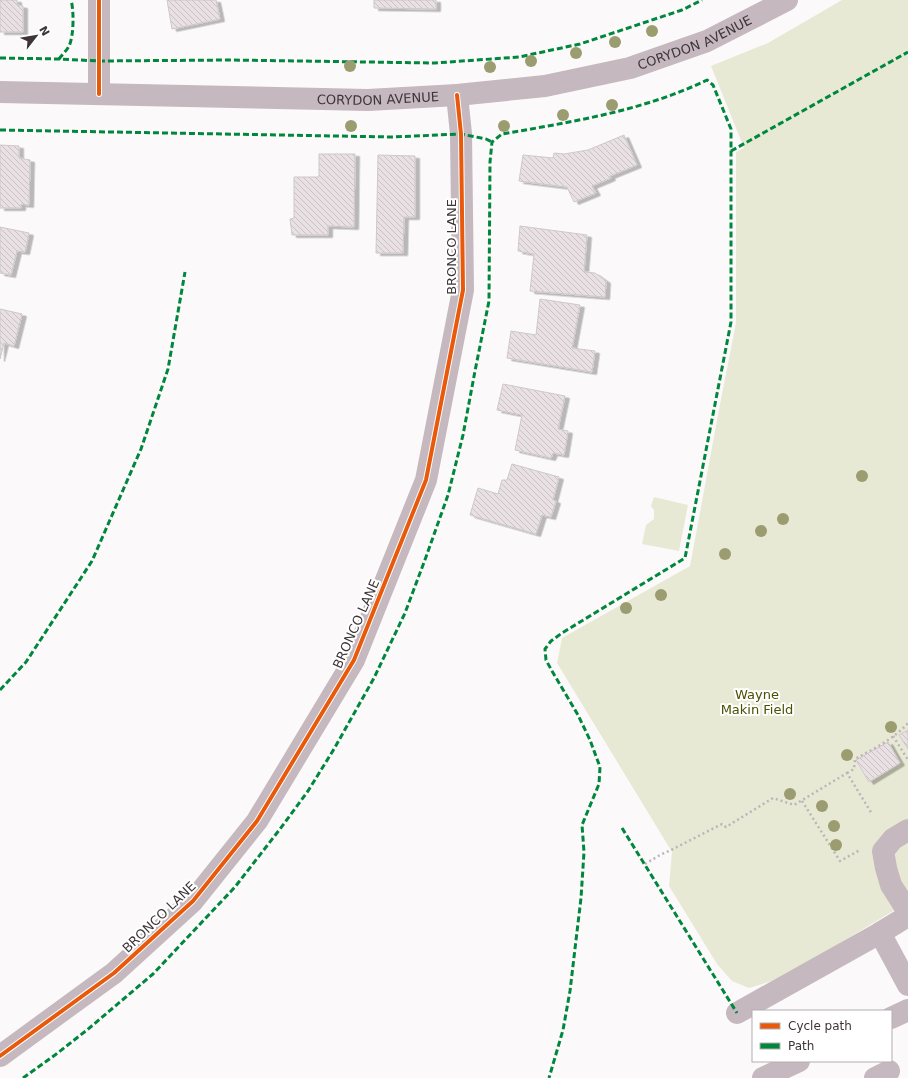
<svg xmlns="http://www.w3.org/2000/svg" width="908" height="1078" viewBox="0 0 908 1078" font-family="'DejaVu Sans',sans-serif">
	<defs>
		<pattern id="building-back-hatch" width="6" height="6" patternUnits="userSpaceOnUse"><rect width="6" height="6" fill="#e9e0e3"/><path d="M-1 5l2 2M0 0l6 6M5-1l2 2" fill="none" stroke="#c9c1c4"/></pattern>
		<filter id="shadow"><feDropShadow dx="4.5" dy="2.5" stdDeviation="0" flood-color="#0004"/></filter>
	</defs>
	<rect width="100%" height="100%" fill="#fcf9fa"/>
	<g fill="#e8e9d4">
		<polygon points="842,0 908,0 908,902 807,963 775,980 749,988 732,981 717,964 669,886 672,852 557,663 562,638 690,566 721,399 736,323 736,152 744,148 711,66 768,43"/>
		<polygon points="654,497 688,505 679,551 642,544 646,525 654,519 654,510 651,506"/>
	</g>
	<g fill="url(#building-back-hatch)" stroke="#cdc8ca" filter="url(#shadow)">
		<polygon points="0,0 17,0 17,5 23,6 23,32 0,32"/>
		<polygon points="167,0 216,0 220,19 172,29"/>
		<polygon points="374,0 436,0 436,9 374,8"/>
		<polygon points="624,135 637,165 610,176 611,178 592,186 596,193 574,202 567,187 519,181 523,155 553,158 554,153 564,154 588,150"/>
		<polygon points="0,145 19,146 19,158 30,160 29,205 21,204 21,208 0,208"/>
		<polygon points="319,154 355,154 354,227 328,226 328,235 292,235 290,219 294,218 294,177 319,177"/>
		<polygon points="378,155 415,156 415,217 404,217 403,253 376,253"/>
		<polygon points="520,226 587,235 584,272 595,273 606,281 605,297 530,291 534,254 518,251"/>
		<polygon points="0,227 29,233 25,252 17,251 11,275 0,273"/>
		<polygon points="540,299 580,305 572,348 595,351 592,372 507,358 511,331 536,335"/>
		<polygon points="0,309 22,314 14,346 4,343 0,359"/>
		<polygon points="503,384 565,396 558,429 568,431 564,455 553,453 551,458 515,450 522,415 497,410"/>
		<polygon points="512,464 559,477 553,500 556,501 551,517 542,515 536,534 470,515 478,488 498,494 502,480 507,480"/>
		<polygon points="908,730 908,749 899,735"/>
		<polygon points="888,742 900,763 869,782 856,760"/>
	</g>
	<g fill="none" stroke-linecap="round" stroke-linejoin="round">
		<g stroke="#bdb4b9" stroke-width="2.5" stroke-dasharray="2 3" stroke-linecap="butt">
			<polyline points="893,736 908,760"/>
			<path d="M847,773L854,769L855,759C873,749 894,739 908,723"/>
			<polyline points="802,801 840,861 860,850"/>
			<polyline points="645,864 660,855 671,850 722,824 726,827 773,798 794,805 847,773 872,814"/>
		</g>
		<g stroke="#c5b8be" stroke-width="22">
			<polyline points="99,94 99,0"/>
			<polyline points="908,830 893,839 883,851 886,868 891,885 908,912"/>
			<polyline points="880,933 908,985"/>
			<polyline points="737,1013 880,933 908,916"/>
			<polyline points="891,1018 908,1010"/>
			<polyline points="0,1056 114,973 193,901 257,821 354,660 426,480 463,290 461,134 457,95"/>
			<polyline points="763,1078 799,1061"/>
			<polyline points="875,1078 889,1071"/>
		</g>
		<path stroke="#c5b8be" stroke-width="22" id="s1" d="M0,92L368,100L457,95L545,86L630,68L707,41L787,0"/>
		<g stroke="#00873e" stroke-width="3" stroke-dasharray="6 3" stroke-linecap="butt">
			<polyline points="0,58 59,59 99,61 231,60 435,63 519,57 580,44 682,10 702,0"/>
			<path d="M59,59C62,55 67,50 69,46C74,36 74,10 71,0"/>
			<polyline points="0,130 391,137 461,134 486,139 492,142"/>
			<polyline points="731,151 908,52"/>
			<polyline points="0,690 26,662 92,561 141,449 168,369 185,272"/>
			<polyline points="622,828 737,1013"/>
			<path d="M23,1078L55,1055L87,1030L153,974L235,887L280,829L308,791L334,749L374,678L405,613L426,557L448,495L463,435L475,371L489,301L490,162L492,142L502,134C571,122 643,111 707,80L713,85L731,129V322L685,558L562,633L551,641L545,649L546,660L552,671L578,715L590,740L600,767L599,784L582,825L584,852L581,898L570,991L563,1030L549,1078"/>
		</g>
		<g stroke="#fff" stroke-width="6">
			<g id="cycleway">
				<polyline points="99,94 99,0"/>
				<polyline points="0,1056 114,973 193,901 257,821 354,660 426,480 463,290 461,134 457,95"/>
			</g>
		</g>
		<use href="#cycleway" stroke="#e8590c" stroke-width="4"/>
	</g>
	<g fill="#9c9c71">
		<circle cx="652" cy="31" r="6"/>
		<circle cx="615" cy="42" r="6"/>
		<circle cx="576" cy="53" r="6"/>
		<circle cx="531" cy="61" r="6"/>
		<circle cx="350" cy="66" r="6"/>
		<circle cx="490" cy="67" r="6"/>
		<circle cx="612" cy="105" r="6"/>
		<circle cx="563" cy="115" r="6"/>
		<circle cx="351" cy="126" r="6"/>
		<circle cx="504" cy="126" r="6"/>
		<circle cx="862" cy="476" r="6"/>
		<circle cx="783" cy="519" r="6"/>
		<circle cx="761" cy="531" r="6"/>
		<circle cx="725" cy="554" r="6"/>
		<circle cx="661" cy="595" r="6"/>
		<circle cx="626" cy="608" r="6"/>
		<circle cx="891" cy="727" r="6"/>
		<circle cx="847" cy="755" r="6"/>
		<circle cx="790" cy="794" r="6"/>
		<circle cx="822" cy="806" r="6"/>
		<circle cx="834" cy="826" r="6"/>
		<circle cx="836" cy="845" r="6"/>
	</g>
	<g text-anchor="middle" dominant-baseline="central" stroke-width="4" stroke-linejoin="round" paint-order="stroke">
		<g font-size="13" fill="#3e3539" stroke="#fff">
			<text stroke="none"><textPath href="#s1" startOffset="702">CORYDON AVENUE</textPath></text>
			<text stroke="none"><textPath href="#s1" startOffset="378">CORYDON AVENUE</textPath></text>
			<text transform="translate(451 247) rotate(-90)">BRONCO LANE</text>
			<text transform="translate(356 624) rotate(-66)">BRONCO LANE</text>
			<text transform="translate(159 917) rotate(-44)">BRONCO LANE</text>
		</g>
		<g font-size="13" fill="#4d4f01" stroke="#fff">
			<text x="757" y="694">Wayne<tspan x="757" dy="15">Makin Field</tspan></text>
		</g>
	</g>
	<rect x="752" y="1010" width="140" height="52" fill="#ffffff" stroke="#b2aeb0"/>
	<rect x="760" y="1023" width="20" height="6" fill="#e8590c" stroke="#b2aeb0"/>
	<text x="788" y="1030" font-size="12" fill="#3e3539">Cycle path</text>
	<rect x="760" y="1043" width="20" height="6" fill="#00873e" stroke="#b2aeb0"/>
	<text x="788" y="1050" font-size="12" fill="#3e3539">Path</text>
	<g transform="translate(36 36) rotate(59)" stroke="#ffffff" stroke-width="3" paint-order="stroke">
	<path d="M0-3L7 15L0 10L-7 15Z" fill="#3e3539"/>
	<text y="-6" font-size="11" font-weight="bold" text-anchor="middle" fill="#3e3539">N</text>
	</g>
</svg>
